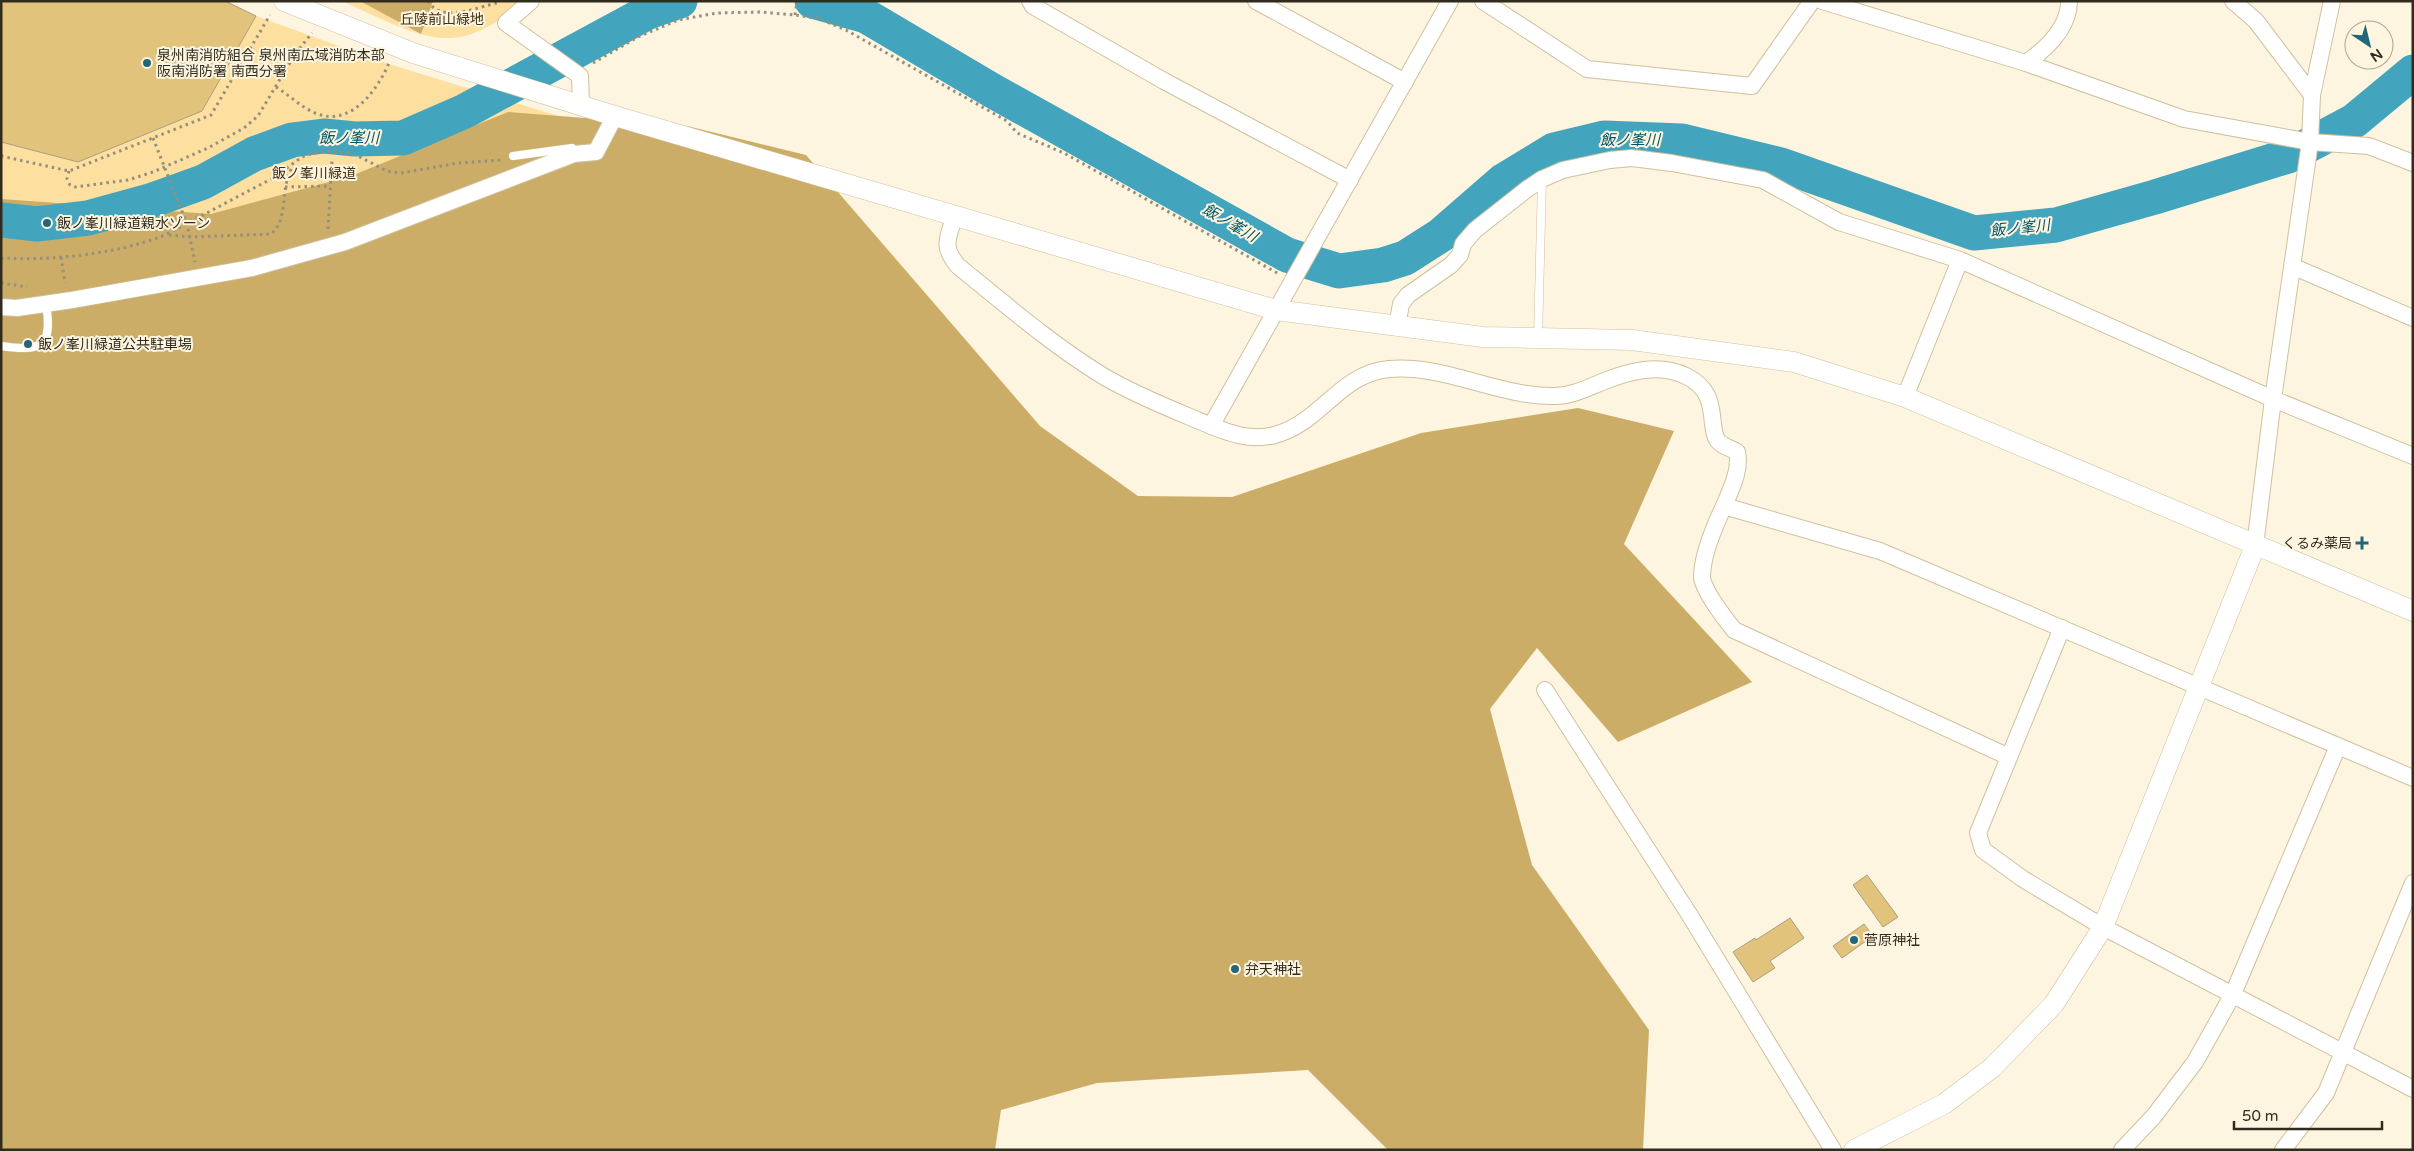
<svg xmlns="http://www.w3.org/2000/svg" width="2414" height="1151" viewBox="0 0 2414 1151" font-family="'Varela Round','Noto Sans JP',sans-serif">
	<rect width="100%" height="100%" fill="#fef5e0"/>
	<g fill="#fde09f">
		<path d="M342,1H523C504,19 475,38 448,38C416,39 372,14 342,1Z"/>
		<polygon points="256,16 389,64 649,144 1,489 1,142 78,162 202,111"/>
	</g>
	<g fill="#ccad67">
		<polygon points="360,1 433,1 421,34"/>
		<polygon points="508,112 687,126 806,155 1040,426 1138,496 1232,497 1421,433 1578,408 1674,431 1624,544 1752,682 1618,742 1537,648 1490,709 1532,865 1649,1030 1643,1150 1388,1150 1308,1070 1097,1083 1001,1110 995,1150 1,1150 1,199 211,214 351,176"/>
	</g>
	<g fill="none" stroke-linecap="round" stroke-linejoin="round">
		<g stroke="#43a4bd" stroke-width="35">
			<polyline points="812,1 866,16 993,91 1287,255 1339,271 1383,265 1405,258 1441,235 1503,181 1554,150 1604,138 1682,141 1781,165 1974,233 2056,225 2155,197 2288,156 2354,121 2413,72"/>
			<polyline points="1,220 37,224 88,218 150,201 203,182 254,154 292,140 324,136 355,139 403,138 465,111 648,12 680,1"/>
		</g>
	</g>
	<g fill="#e2c37c" stroke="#ac9d7d">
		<polygon points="1,1 225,1 256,16 202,111 78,162 1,142"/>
		<polygon points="1867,875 1898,917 1883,927 1853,885"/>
		<polygon points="1790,918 1804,938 1770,961 1775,968 1753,982 1733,952 1755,938 1756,940"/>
		<polygon points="1864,924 1873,936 1842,958 1833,946"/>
	</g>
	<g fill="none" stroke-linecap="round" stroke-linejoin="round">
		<g stroke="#cfc09e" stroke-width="9">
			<g id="service">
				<polyline points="513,156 572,148 573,152"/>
				<polyline points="1538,338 1542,180"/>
				<path d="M1,346C42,352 53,347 46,304"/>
			</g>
		</g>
		<g stroke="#cfc09e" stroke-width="18">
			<g id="minor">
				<polyline points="531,1 506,23 580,76 581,105"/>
				<polyline points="1030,1 1033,6 1164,81 1350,180"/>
				<polyline points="1256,1 1405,82"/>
				<polyline points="1483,1 1587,69 1752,86 1812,1"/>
				<polyline points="1822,1 2026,63 2184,119 2310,142 2369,146 2413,163"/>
				<polyline points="2233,1 2256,21 2312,95"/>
				<path d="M2026,63C2046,49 2069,27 2069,1"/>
				<path d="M955,215C948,238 941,246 958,266C1005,304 1051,344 1103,376C1130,392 1161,405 1190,417C1219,429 1249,445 1281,433C1322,419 1342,373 1389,369C1445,364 1498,397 1555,396C1572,396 1587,388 1602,382C1629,371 1659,363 1686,376C1708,387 1711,401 1713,424C1714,430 1714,436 1718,441C1723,447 1731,448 1737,452C1741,470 1731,489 1724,506"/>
				<polyline points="2294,267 2413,318"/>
				<polyline points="1,307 17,308 72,300 252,268 345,242 574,154 596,152 615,116"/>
				<polyline points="1397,326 1401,304 1408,295 1451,265 1460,255 1463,244 1475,230 1527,189 1542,179 1563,170 1610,160 1632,158 1672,163 1763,180 1839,222 1960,260"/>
				<polyline points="1905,397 1960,260 2273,399 2413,456"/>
				<polyline points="1211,426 1450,1"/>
				<polyline points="2255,546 2273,399 2310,142 2312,95 2332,1"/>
				<polyline points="2062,628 1978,833 1983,850 2023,879 2103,927 2413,1089"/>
				<polyline points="1545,690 1689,914 1833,1150"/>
				<path d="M2009,757L1734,630C1725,619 1703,590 1702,577C1702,555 1715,525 1724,506L1880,551L2338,746"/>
				<polyline points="2122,1150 2154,1116 2195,1062 2233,994 2338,746 2413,778"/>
				<polyline points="2283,1150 2326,1093 2413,883"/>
			</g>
		</g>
		<g stroke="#cfc09e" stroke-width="21">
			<g id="tertiary">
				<polyline points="284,1 413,53 615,116 1276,310 1483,337 1632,340 1794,362 1905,397 2413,611"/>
				<polyline points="1854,1150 1944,1104 1993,1067 2054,1004 2103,927 2255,546"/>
			</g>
		</g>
		<g stroke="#968f7d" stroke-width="3" stroke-dasharray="2.5 4" stroke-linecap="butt">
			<path d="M428,1C441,24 477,7 497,3L500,5"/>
			<polyline points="795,15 797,1"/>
			<polyline points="593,63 638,37 678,20 717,13 760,12 795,15 817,18 846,30 1007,121 1017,133 1064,153 1279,274"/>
			<path d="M276,87C289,95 301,107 315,113C350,128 377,91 389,63"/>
			<polyline points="153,138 187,224 195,262"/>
			<polyline points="1,156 69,171 211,115 270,15"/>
			<polyline points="69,171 67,179 70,185 75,187 128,180 153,172 208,148 244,128 258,116 295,54 312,33"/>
			<polyline points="285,187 330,186"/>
			<polyline points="328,229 332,160"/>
			<path d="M169,235L191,237L271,234C290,218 279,187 293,166"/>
			<polyline points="61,257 65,283"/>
			<path d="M1,258C53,261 117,254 165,235L273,178L302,157L314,153L333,151L354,154L387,171L401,173L458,163L501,160"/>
			<polyline points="1,283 27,287"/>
		</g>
		<use href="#service" stroke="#fff" stroke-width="8"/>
		<use href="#minor" stroke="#fff" stroke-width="16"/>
		<use href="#tertiary" stroke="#fff" stroke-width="20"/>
	</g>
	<g fill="#226778" stroke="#fef5e0" stroke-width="2">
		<circle cx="147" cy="63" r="5"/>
		<circle cx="47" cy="223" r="5"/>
		<circle cx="28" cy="344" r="5"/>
		<path d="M2359.5 535.5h5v5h5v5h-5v5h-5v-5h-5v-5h5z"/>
		<circle cx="1854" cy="940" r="5"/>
		<circle cx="1235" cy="969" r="5"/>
	</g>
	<g text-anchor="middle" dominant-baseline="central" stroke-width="4" stroke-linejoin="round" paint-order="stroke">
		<g font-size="14" fill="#3f3112" stroke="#fef5e0">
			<text x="442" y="19">丘陵前山緑地</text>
			<text x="314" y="173">飯ノ峯川緑道</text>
		</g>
		<g font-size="14" fill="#312b1d" stroke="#fef5e0" text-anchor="start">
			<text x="157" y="55">泉州南消防組合 泉州南広域消防本部<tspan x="157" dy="16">阪南消防署 南西分署</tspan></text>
			<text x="57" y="223">飯ノ峯川緑道親水ゾーン</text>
			<text x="38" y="344">飯ノ峯川緑道公共駐車場</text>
			<text x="2352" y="543" text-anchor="end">くるみ薬局</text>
			<text x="1864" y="940">菅原神社</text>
			<text x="1245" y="969">弁天神社</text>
		</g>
		<g font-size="15" font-style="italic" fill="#005769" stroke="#fef5e0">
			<text x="349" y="138">飯ノ峯川</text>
			<text x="1630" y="140">飯ノ峯川</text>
			<text transform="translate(1230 223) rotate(30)">飯ノ峯川</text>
			<text transform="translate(2020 228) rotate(-6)">飯ノ峯川</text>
		</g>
	</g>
	<rect width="2414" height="1151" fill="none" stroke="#312b1d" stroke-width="5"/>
	<g transform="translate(2369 45) rotate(145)"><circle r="24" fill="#fef5e0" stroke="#aca492"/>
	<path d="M0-4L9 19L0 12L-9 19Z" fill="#226778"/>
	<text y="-8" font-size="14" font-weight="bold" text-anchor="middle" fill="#312b1d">N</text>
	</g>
	<path d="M2234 1121v8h148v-8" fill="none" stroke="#312b1d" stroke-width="2.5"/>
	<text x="2242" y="1121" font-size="15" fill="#312b1d" stroke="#fef5e0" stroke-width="4" paint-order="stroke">50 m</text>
</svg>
